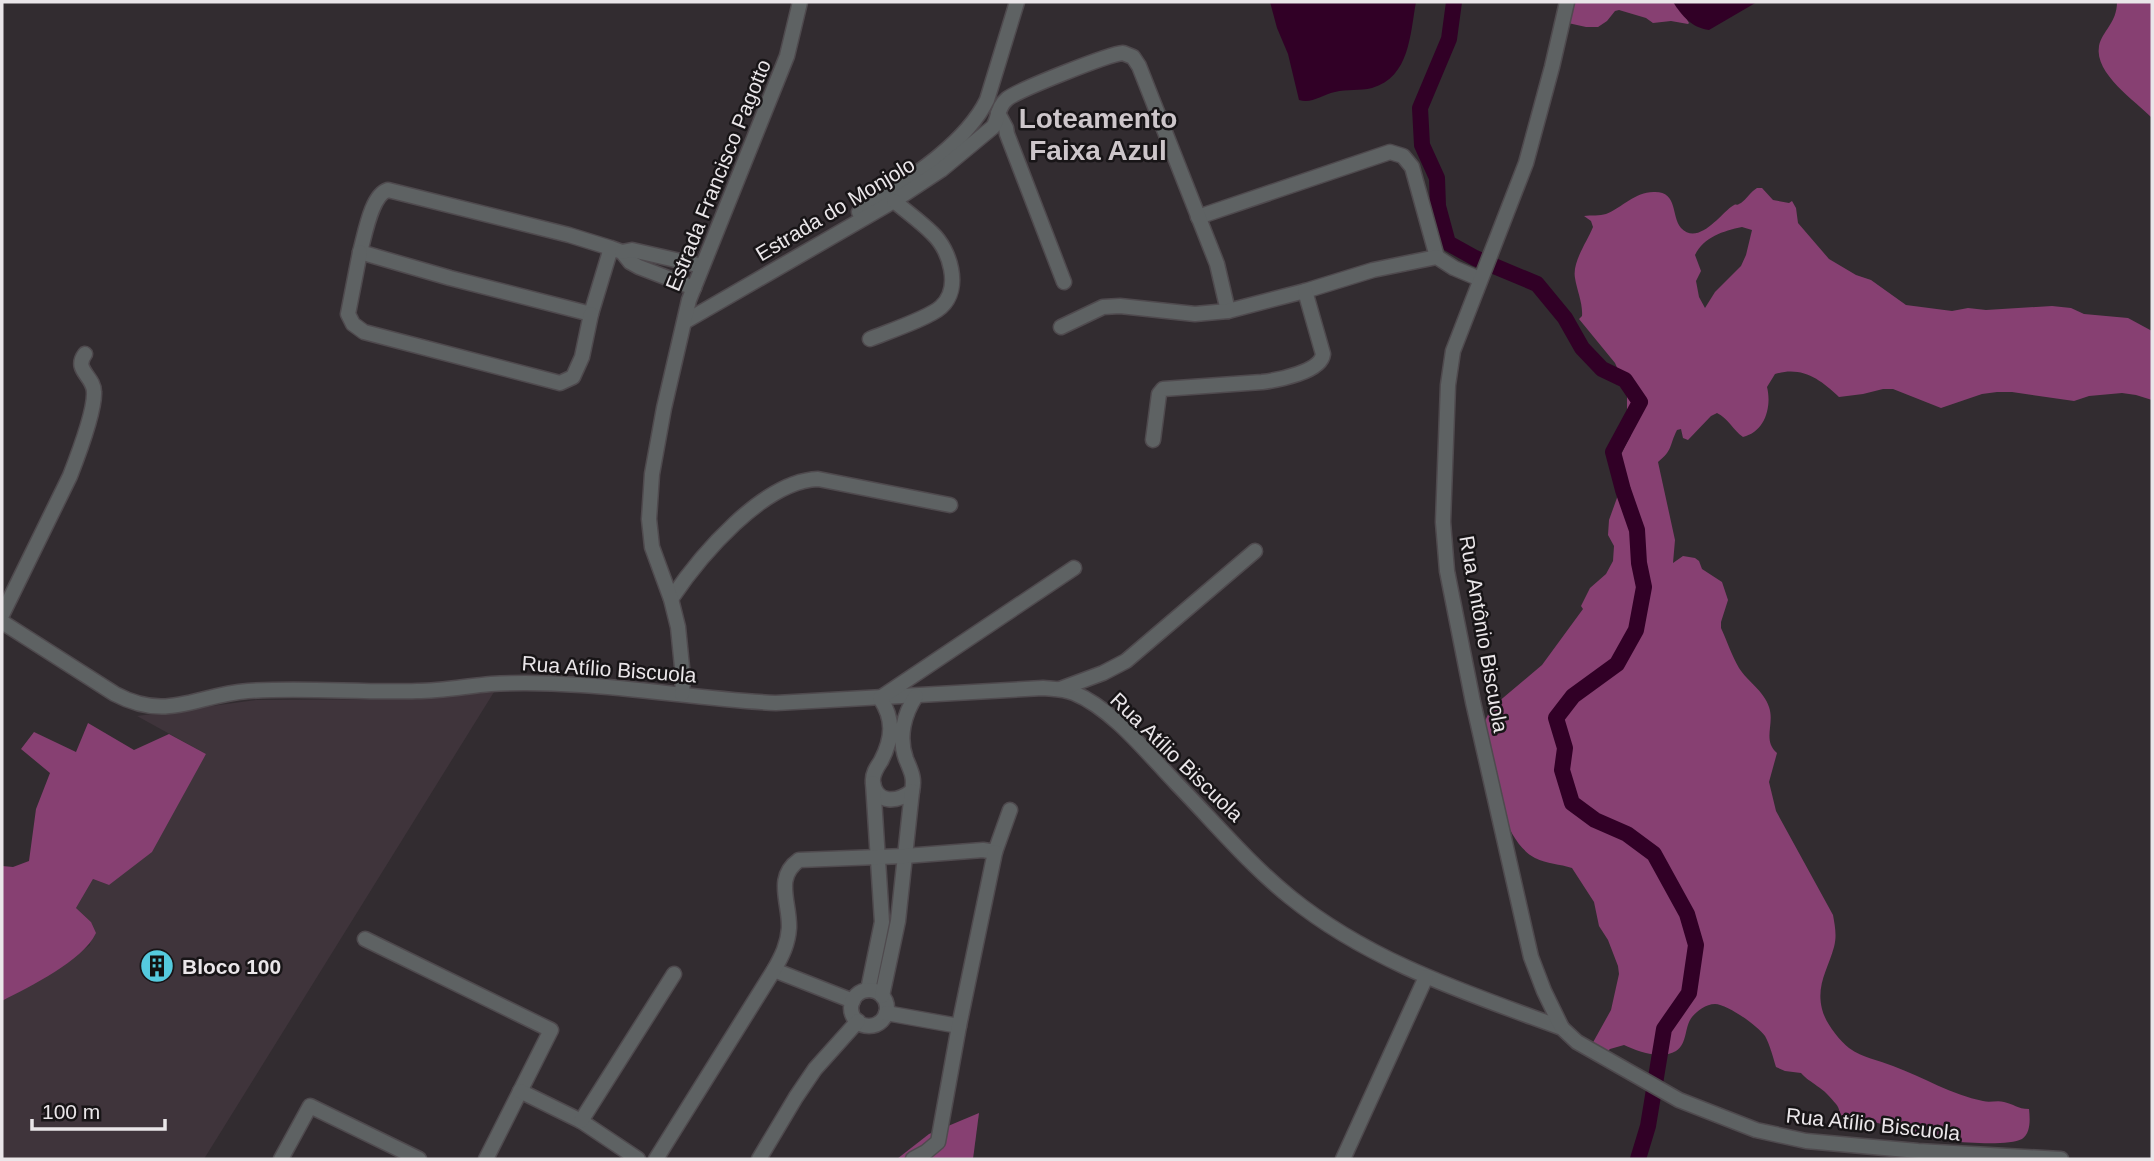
<svg xmlns="http://www.w3.org/2000/svg" width="2154" height="1161" viewBox="0 0 2154 1161" font-family="Arial,sans-serif">
	<rect width="100%" height="100%" fill="#322c30"/>
	<polygon fill="#3f343b" points="494,692 204,1159 2,1159 2,1001 40,980 90,945 91,922 76,908 93,879 109,885 206,754 137,716 256,700 407,699"/>
	<g fill="#874072" fill-rule="evenodd">
		<polygon points="1566,2 1681,2 1683,13 1689,23 1688,24 1671,21 1653,23 1646,18 1619,10 1615,11 1607,21 1598,27 1586,27 1568,23"/>
		<path d="M2117,2H2152V118C2136,101 2094,74 2099,46C2102,31 2117,23 2117,2Z"/>
		<path d="M1757,188H1762L1773,200L1789,203L1792,201L1796,208L1798,223L1829,259L1856,275L1871,280L1906,305L1952,311L1968,308L1986,310L2052,306L2071,308L2084,314L2128,318L2152,331V400L2136,395L2122,393L2089,396L2074,401L2012,392H1997L1982,394L1941,408L1893,389H1883L1863,394L1839,397C1820,379 1802,366 1775,374L1767,387C1772,407 1765,432 1743,437C1733,430 1728,418 1717,413L1711,416L1688,440L1683,438L1681,429L1677,430C1669,446 1673,450 1658,462L1675,540L1673,563L1683,556L1695,558L1699,561L1702,569L1722,582L1728,600L1721,622V628C1727,641 1732,656 1739,668C1748,682 1764,691 1769,707C1775,724 1762,740 1777,753L1769,782L1776,811L1833,915C1835,926 1837,936 1834,947C1828,969 1816,985 1822,1009C1825,1022 1838,1039 1849,1048C1863,1058 1878,1060 1893,1066C1923,1077 1952,1095 1983,1101C1990,1103 1997,1100 2004,1102C2014,1104 2017,1109 2029,1109C2030,1119 2031,1133 2022,1139C2005,1148 1935,1141 1916,1135C1899,1130 1882,1123 1865,1120C1859,1119 1849,1121 1844,1118C1839,1115 1840,1108 1836,1104C1831,1098 1824,1090 1817,1086C1811,1081 1806,1079 1801,1073L1785,1071L1776,1067C1773,1057 1770,1045 1765,1036C1758,1026 1727,1004 1715,1004C1706,1004 1697,1011 1692,1017C1684,1027 1688,1043 1676,1051C1661,1060 1639,1052 1624,1045L1610,1049L1598,1060L1591,1046L1611,1010L1619,974L1618,966L1608,940L1599,926L1594,902L1572,868C1560,864 1547,864 1535,858C1501,840 1492,771 1483,736L1485,721L1491,708L1542,665L1583,609L1581,606L1590,588L1606,574L1613,561L1614,546L1608,535L1609,520L1622,484C1612,466 1623,451 1631,435L1627,422V390L1615,363L1579,319L1582,316C1583,303 1577,291 1575,278C1572,262 1587,242 1593,227L1591,221L1584,216C1591,215 1600,216 1606,214C1623,207 1636,191 1655,192C1678,192 1671,216 1681,228C1698,246 1720,215 1731,207C1738,202 1734,207 1741,203C1747,199 1750,192 1757,188ZM1742,227L1752,230L1746,255L1741,266L1715,292L1705,308L1699,297L1696,281L1701,271L1695,255C1704,237 1723,231 1742,227Z"/>
		<path d="M88,723L134,750L169,734L206,754L152,852L109,885L93,879L76,908L91,922L96,933C82,962 30,986 2,1001V866L13,867L29,861L36,809L50,773L21,749L34,732L76,752Z"/>
		<polygon points="979,1113 973,1159 897,1159 929,1134"/>
	</g>
	<g fill="#310026">
		<path d="M1270,2H1416C1410,34 1410,77 1372,88C1360,91 1347,89 1335,92C1321,95 1312,104 1299,100L1288,54L1277,28Z"/>
		<path d="M1673,2H1757L1709,30C1692,28 1682,16 1673,2Z"/>
	</g>
	<g fill="none" stroke-linecap="round" stroke-linejoin="round">
		<polyline stroke="#310026" stroke-width="16" points="1454,2 1449,39 1420,108 1422,145 1437,178 1438,206 1448,243 1475,258 1537,284 1565,318 1582,348 1602,369 1625,380 1640,402 1613,452 1623,490 1637,530 1639,563 1644,587 1636,630 1617,664 1573,696 1556,718 1565,748 1562,770 1572,803 1595,820 1627,834 1654,854 1687,914 1696,945 1689,993 1664,1029 1648,1126 1638,1159"/>
		<g stroke="#4f4a4e" stroke-width="17">
			<g id="minor">
				<polyline points="998,113 1006,128 1007,134 1064,282"/>
				<path d="M859,212C901,184 964,147 987,100L1017,2"/>
				<polyline points="1198,217 1390,152 1403,156 1412,167 1437,257"/>
				<path d="M611,248L591,314L450,278L360,252C365,235 371,195 388,190L569,235L611,248L622,252L630,262L639,267L694,288"/>
				<polyline points="360,252 348,314 353,324 364,332 560,383 573,377 582,357 591,314"/>
				<polyline points="622,252 632,250 702,266"/>
				<path d="M686,321L894,201L941,170L993,127C999,118 997,107 1007,99C1018,90 1109,54 1123,53L1133,57L1139,66L1217,264L1228,311"/>
				<polyline points="1061,327 1103,307 1120,306 1195,314 1228,311 1305,291 1373,270 1437,257 1454,268 1480,279"/>
				<path d="M870,339C887,332 929,318 941,307C962,288 950,250 932,233C921,222 907,212 894,201"/>
				<path d="M1153,440L1159,394L1163,389L1262,382C1278,380 1321,372 1323,354L1305,291"/>
				<path d="M671,599C700,556 763,481 818,479L950,505"/>
				<path d="M2,615L70,476C77,458 95,410 94,392C94,376 73,370 85,354"/>
				<path d="M2,622L115,694C168,722 195,695 248,691C305,687 361,693 417,691C442,691 467,686 491,684C521,682 551,683 581,685C646,689 711,700 776,703L1043,688C1053,689 1064,689 1074,693C1113,709 1148,754 1177,784C1214,822 1249,864 1290,897C1370,962 1467,993 1562,1028L1577,1042L1679,1100L1756,1130L1806,1141L1918,1151L2061,1159"/>
				<polyline points="1060,689 1103,673 1126,661 1255,551"/>
				<polyline points="682,694 683,677 678,627 671,599 652,547 649,519 652,474 664,408 689,300 787,56 800,2"/>
				<path d="M916,696C904,714 898,737 906,759C911,771 915,778 912,791C898,802 876,805 873,782C872,774 877,767 881,761C893,738 894,719 880,698L1074,568"/>
				<polyline points="365,939 551,1030 486,1159"/>
				<polyline points="774,970 853,1001"/>
				<polyline points="868,990 882,922 873,783"/>
				<circle cx="869" cy="1008" r="18"/>
				<polyline points="882,996 898,921 912,791"/>
				<polyline points="886,1013 959,1026"/>
				<polyline points="1562,1028 1544,991 1531,957 1473,702 1447,571 1443,522 1448,385 1453,351 1526,163 1552,67 1567,2"/>
				<polyline points="520,1091 581,1121 638,1159"/>
				<polyline points="581,1121 674,974"/>
				<polyline points="281,1159 310,1106 419,1159"/>
				<path d="M656,1159L774,970C782,956 788,944 789,928C790,902 774,878 799,860L905,856L983,850L995,852L1010,810"/>
				<polyline points="759,1159 796,1097 815,1069 858,1021"/>
				<polyline points="913,1159 926,1152 938,1142 959,1026 995,852"/>
				<polyline points="1343,1159 1426,977"/>
			</g>
		</g>
		<use href="#minor" stroke="#5e6263" stroke-width="14"/>
	</g>
	<defs>
		<g id="building-disc" transform="scale(1.75)"><circle r="9.5" fill="#55cade" stroke="#181517"/><path d="M-4-6H4V6H1V3H-1V6H-4ZM-2.5-4.3h1.7v1.8h-1.7ZM.8-4.3h1.7v1.8H.8ZM-2.5-1h1.7V.8h-1.7ZM.8-1h1.7V.8H.8Z" fill="#111"/></g>
	</defs>
	<g fill-rule="evenodd">
		<use href="#building-disc" x="157" y="966"/>
	</g>
	<g text-anchor="middle" dominant-baseline="central" stroke-width="5" stroke-linejoin="round" paint-order="stroke">
		<g font-size="21" fill="#eae6e9" stroke="#181517">
			<text transform="translate(718 175) rotate(-68)">Estrada Francisco Pagotto</text>
			<text transform="translate(835 209) rotate(-31)">Estrada do Monjolo</text>
			<text transform="translate(1484 634) rotate(80)">Rua Antônio Biscuola</text>
			<text transform="translate(609 669) rotate(4)">Rua Atílio Biscuola</text>
			<text transform="translate(1177 757) rotate(44)">Rua Atílio Biscuola</text>
			<text transform="translate(1873 1124) rotate(6)">Rua Atílio Biscuola</text>
		</g>
		<g font-size="21" font-weight="bold" fill="#eae6e9" stroke="#181517" text-anchor="start">
			<text x="182" y="966">Bloco 100</text>
		</g>
		<g font-size="28" font-weight="bold" fill="#cdc6ca" stroke="#181517">
			<text x="1098" y="118">Loteamento<tspan x="1098" dy="32">Faixa Azul</tspan></text>
		</g>
	</g>
	<rect width="2154" height="1161" fill="none" stroke="#eae6e9" stroke-width="7"/>
	<path d="M32 1119v10h133v-10" fill="none" stroke="#eae6e9" stroke-width="3.5"/>
	<text x="42" y="1119" font-size="21" fill="#eae6e9" stroke="#181517" stroke-width="5" paint-order="stroke">100 m</text>
</svg>
